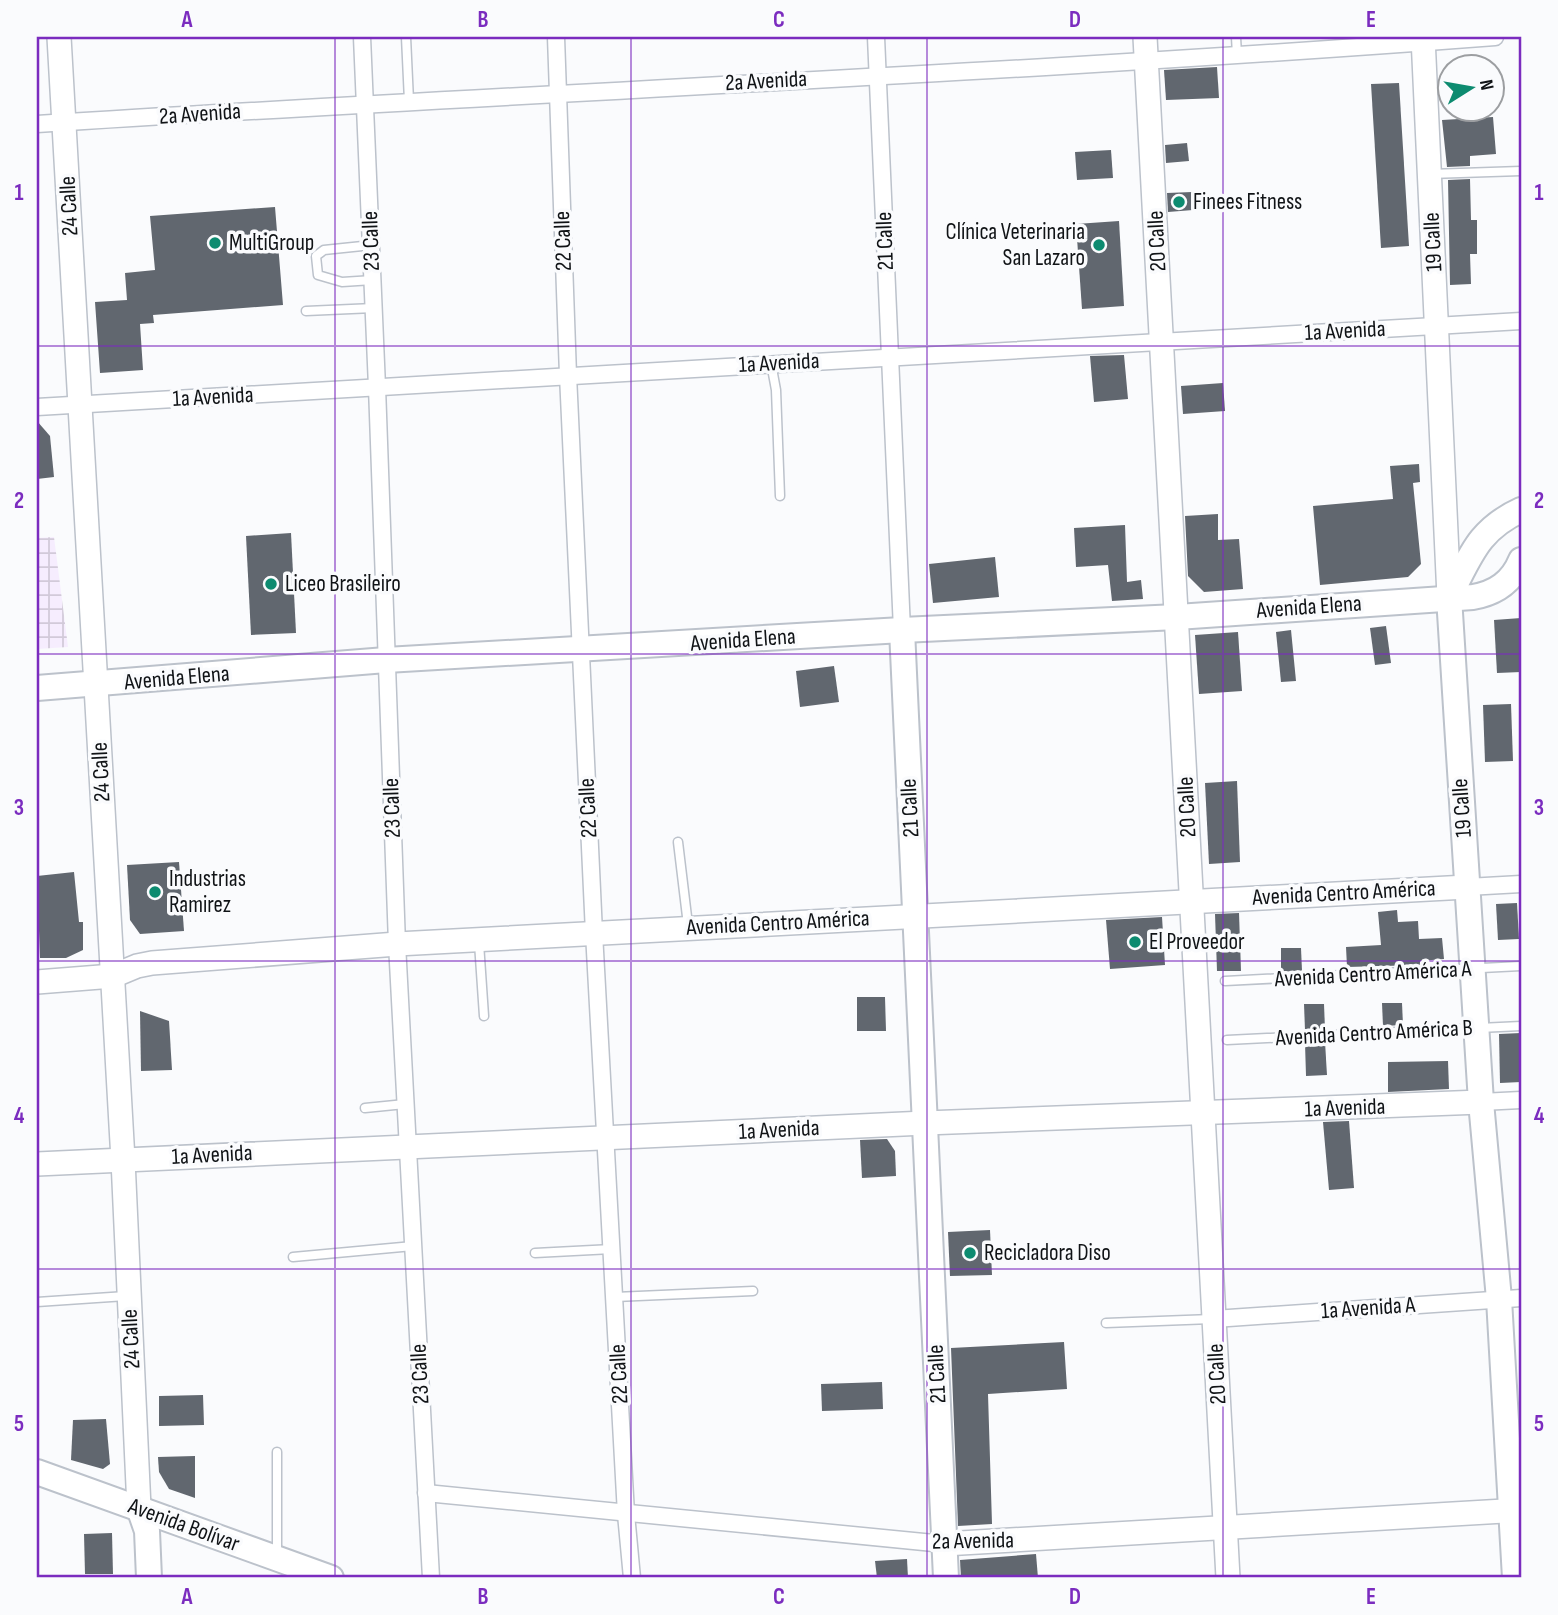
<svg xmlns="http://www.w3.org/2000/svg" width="1558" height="1615" viewBox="0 0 1558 1615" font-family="'Sofia Sans Condensed',sans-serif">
	<defs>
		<pattern id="industrial-grid" width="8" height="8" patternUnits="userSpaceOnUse" patternTransform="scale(1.75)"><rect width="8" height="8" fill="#f6edfe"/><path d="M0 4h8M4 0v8" fill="none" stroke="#d2cad9"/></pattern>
	</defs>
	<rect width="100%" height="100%" fill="#fafbfd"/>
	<polygon fill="url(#industrial-grid)" points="54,537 68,647 37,649 37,538"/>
	<g fill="#61676f">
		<polygon points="1217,67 1219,98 1166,100 1164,70"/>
		<polygon points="1399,83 1409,246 1381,248 1371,84"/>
		<polygon points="1493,117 1496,154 1470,156 1470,166 1447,167 1442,120"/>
		<polygon points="1187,143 1189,161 1166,163 1165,145"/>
		<polygon points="1111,150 1113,178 1077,180 1075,152"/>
		<polygon points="1470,179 1471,220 1477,220 1477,254 1470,254 1471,284 1450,285 1448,180"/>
		<polygon points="1192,192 1193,210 1168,212 1167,193"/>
		<polygon points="275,207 283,305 153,315 154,323 140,324 143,370 100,373 95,302 127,300 125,273 155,270 150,216"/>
		<polygon points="1119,221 1124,306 1082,309 1076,224"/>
		<polygon points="1124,355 1128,399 1094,402 1090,356"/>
		<polygon points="1223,383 1225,411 1183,414 1181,386"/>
		<polygon points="37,421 50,436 54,477 37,479"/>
		<polygon points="1419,464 1420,482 1413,483 1421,564 1408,577 1320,585 1313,506 1393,499 1390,466"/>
		<polygon points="1218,514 1218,540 1239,539 1243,589 1204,592 1188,576 1185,516"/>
		<polygon points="1125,525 1127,582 1141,580 1143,599 1112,601 1108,565 1076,567 1074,528"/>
		<polygon points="291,533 296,633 251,635 246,536"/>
		<polygon points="995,557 999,597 933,603 929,564"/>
		<polygon points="1521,618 1521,672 1497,673 1494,620"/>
		<polygon points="1386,626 1391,663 1375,665 1370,628"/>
		<polygon points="1291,630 1296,681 1281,682 1276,632"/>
		<polygon points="1238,632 1242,691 1199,694 1195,635"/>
		<polygon points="834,666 839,702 800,707 796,671"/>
		<polygon points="1511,704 1513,761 1485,762 1483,705"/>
		<polygon points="1237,781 1240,862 1209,864 1205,783"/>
		<polygon points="179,862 184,931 140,934 130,920 127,865"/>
		<polygon points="74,872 79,922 83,922 83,950 66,958 40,958 37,876"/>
		<polygon points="1517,903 1519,939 1498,940 1496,904"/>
		<polygon points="1397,910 1398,922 1418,921 1419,939 1442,938 1444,959 1420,961 1420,965 1347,967 1346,947 1381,945 1378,912"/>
		<polygon points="1239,913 1241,971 1217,971 1215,914"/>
		<polygon points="1162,917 1165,965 1110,969 1106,920"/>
		<polygon points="1281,948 1301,948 1302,971 1281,972"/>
		<polygon points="857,997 885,997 886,1031 857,1031"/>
		<polygon points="1382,1003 1402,1003 1403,1025 1383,1026"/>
		<polygon points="1304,1004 1324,1004 1325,1029 1305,1030"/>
		<polygon points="140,1011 169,1021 172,1070 141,1071"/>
		<polygon points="1521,1033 1521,1082 1500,1083 1499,1034"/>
		<polygon points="1325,1042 1327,1075 1306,1076 1305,1043"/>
		<polygon points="1448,1061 1449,1089 1388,1092 1388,1062"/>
		<polygon points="1349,1121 1354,1188 1329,1190 1323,1122"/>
		<polygon points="887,1139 895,1151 896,1176 862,1178 860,1140"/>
		<polygon points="990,1230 992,1275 950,1276 948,1232"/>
		<polygon points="1064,1342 1067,1389 988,1394 992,1524 958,1526 951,1348"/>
		<polygon points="882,1382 883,1409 822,1411 821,1384"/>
		<polygon points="203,1395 204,1425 159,1426 159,1396"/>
		<polygon points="106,1419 110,1464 103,1469 71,1460 73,1420"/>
		<polygon points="195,1456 195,1498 169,1489 159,1472 158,1457"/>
		<polygon points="112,1533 113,1574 85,1574 84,1534"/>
		<polygon points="1036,1554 1038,1578 961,1578 960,1560"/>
		<polygon points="907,1559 908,1578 877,1578 875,1561"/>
	</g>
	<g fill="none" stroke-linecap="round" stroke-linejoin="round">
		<g stroke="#bcc2cb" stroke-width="11">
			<g id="lane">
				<polyline points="406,37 409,101"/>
				<polyline points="1236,37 1237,55"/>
				<polyline points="1430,174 1521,171"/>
				<polyline points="372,245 324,250 316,256 318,275 342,282 373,280"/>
				<polyline points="306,311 374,308"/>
				<polyline points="771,363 776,390 780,496"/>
				<polyline points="678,842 688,925"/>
				<polyline points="479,943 484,1016"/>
				<polyline points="1225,981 1521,966"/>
				<polyline points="1227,1040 1521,1026"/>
				<polyline points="365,1108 405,1104"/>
				<polyline points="535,1253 612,1249"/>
				<polyline points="293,1257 413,1246"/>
				<polyline points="615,1297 753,1291"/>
				<polyline points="37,1302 126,1296"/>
				<polyline points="1106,1323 1212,1319"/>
				<polyline points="277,1452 277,1556"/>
			</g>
		</g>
		<g stroke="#bcc2cb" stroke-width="19">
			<g id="street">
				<polyline points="362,37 377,387 397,944 431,1578"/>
				<polyline points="556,37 568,375 594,933 626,1514 632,1578"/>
				<polyline points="876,37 902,630"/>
				<path d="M37,124C523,93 1010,74 1495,37"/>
				<polyline points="37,407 1521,321"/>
				<polyline points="1467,887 1521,884"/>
				<polyline points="1481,1102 1521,1100"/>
				<polyline points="1214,1319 1521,1298"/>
				<polyline points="426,1493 944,1544"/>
			</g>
		</g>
		<g stroke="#bcc2cb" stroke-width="26">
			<g id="secondary">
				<polyline points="59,37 123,1160 139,1508"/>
				<polyline points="1145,37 1228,1578"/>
				<polyline points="1423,37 1449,597"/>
				<polyline points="37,982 113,976 137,966 152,963 397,944 1467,887"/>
				<polyline points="37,1164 925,1123 1481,1102"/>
				<polyline points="944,1544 1521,1510"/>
			</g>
		</g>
		<g stroke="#bcc2cb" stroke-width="28">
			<g id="primary">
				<polyline points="1449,597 1481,1102 1499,1299 1515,1578"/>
				<path d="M1449,597C1470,558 1477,530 1521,510"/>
				<polyline points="902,630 946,1578"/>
				<path d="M37,688L386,660L902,630L1177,617L1473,597C1496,593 1512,582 1521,560"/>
				<polyline points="37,1472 331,1578"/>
				<polyline points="139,1508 147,1531 149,1578"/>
			</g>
		</g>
		<use href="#lane" stroke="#fff" stroke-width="8"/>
		<use href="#street" stroke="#fff" stroke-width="16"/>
		<use href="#secondary" stroke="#fff" stroke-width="23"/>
		<use href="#primary" stroke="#fff" stroke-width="24"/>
	</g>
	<path fill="none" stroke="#7b2cbf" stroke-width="2" stroke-opacity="0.55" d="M335,37V1578M631,37V1578M927,37V1578M1223,37V1578M37,346H1521M37,654H1521M37,961H1521M37,1269H1521"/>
	<g fill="#0d8b70" stroke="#fafbfd" stroke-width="2.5">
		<circle cx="1179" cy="202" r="7"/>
		<circle cx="215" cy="243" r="7"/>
		<circle cx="1099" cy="245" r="7"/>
		<circle cx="271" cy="584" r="7"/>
		<circle cx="155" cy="892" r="7"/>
		<circle cx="1135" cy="942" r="7"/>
		<circle cx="970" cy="1253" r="7"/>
	</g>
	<g text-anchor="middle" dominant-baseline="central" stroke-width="7" stroke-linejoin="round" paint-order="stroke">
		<g font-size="23" fill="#101316" stroke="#fafbfd">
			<text transform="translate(766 81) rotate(-3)">2a Avenida</text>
			<text transform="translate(200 114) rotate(-4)">2a Avenida</text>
			<text transform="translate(69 206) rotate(-93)">24 Calle</text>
			<text transform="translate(371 241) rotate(-92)">23 Calle</text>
			<text transform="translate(563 241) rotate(-92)">22 Calle</text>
			<text transform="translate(885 241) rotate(-92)">21 Calle</text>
			<text transform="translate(1157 241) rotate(-93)">20 Calle</text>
			<text transform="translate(1433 242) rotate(-93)">19 Calle</text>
			<text transform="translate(1345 331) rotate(-3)">1a Avenida</text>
			<text transform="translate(779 363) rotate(-3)">1a Avenida</text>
			<text transform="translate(213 397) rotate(-3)">1a Avenida</text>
			<text transform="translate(1309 607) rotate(-4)">Avenida Elena</text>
			<text transform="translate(743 640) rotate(-4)">Avenida Elena</text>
			<text transform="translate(177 678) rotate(-5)">Avenida Elena</text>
			<text transform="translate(101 772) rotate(-93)">24 Calle</text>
			<text transform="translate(1187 807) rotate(-93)">20 Calle</text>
			<text transform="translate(392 808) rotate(-92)">23 Calle</text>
			<text transform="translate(588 808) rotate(-93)">22 Calle</text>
			<text transform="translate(910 808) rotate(-93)">21 Calle</text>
			<text transform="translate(1462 808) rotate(-94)">19 Calle</text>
			<text transform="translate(1344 893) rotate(-3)">Avenida Centro América</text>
			<text transform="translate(778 923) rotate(-3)">Avenida Centro América</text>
			<text transform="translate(1373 974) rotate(-3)">Avenida Centro América A</text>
			<text transform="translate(1374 1033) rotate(-3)">Avenida Centro América B</text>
			<text transform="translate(1345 1108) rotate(-2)">1a Avenida</text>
			<text transform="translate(779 1130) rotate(-3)">1a Avenida</text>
			<text transform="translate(212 1155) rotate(-3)">1a Avenida</text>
			<text transform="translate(1368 1308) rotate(-4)">1a Avenida A</text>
			<text transform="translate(131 1339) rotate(-93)">24 Calle</text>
			<text transform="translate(420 1374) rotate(-93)">23 Calle</text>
			<text transform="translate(619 1374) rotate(-93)">22 Calle</text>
			<text transform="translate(937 1374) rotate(-93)">21 Calle</text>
			<text transform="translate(1217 1374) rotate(-93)">20 Calle</text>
			<text transform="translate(184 1525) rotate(20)">Avenida Bolívar</text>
			<text transform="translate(973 1541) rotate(-1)">2a Avenida</text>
		</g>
		<g font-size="23" fill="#101316" stroke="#fafbfd" text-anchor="start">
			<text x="1193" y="202">Finees Fitness</text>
			<text x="1085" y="232" text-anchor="end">Clínica Veterinaria<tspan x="1085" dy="26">San Lazaro</tspan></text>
			<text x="229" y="243">MultiGroup</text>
			<text x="285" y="584">Liceo Brasileiro</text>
			<text x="169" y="879">Industrias<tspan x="169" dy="26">Ramirez</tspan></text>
			<text x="1149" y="942">El Proveedor</text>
			<text x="984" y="1253">Recicladora Diso</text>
		</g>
	</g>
	<rect width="1558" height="1615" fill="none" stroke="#fafbfd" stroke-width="77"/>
	<g transform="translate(1471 88) rotate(79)"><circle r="33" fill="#fafbfd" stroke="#9c9ea1" stroke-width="2"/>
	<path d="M0-5L12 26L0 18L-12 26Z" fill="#0d8b70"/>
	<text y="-10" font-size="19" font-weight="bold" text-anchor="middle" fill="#101316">N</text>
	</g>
	<rect x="38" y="38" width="1482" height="1538" fill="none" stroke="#7b2cbf" stroke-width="2.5"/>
	<g font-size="23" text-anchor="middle" font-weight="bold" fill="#7b2cbf">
		<text x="187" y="27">A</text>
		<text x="483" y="27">B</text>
		<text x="779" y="27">C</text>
		<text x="1075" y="27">D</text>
		<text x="1371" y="27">E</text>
		<text x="19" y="200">1</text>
		<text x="1539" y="200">1</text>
		<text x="19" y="508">2</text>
		<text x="1539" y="508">2</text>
		<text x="19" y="815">3</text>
		<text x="1539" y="815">3</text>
		<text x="19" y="1123">4</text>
		<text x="1539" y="1123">4</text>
		<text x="19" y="1431">5</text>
		<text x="1539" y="1431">5</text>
		<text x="187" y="1604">A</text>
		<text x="483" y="1604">B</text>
		<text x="779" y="1604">C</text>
		<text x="1075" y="1604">D</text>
		<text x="1371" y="1604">E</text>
	</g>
</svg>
